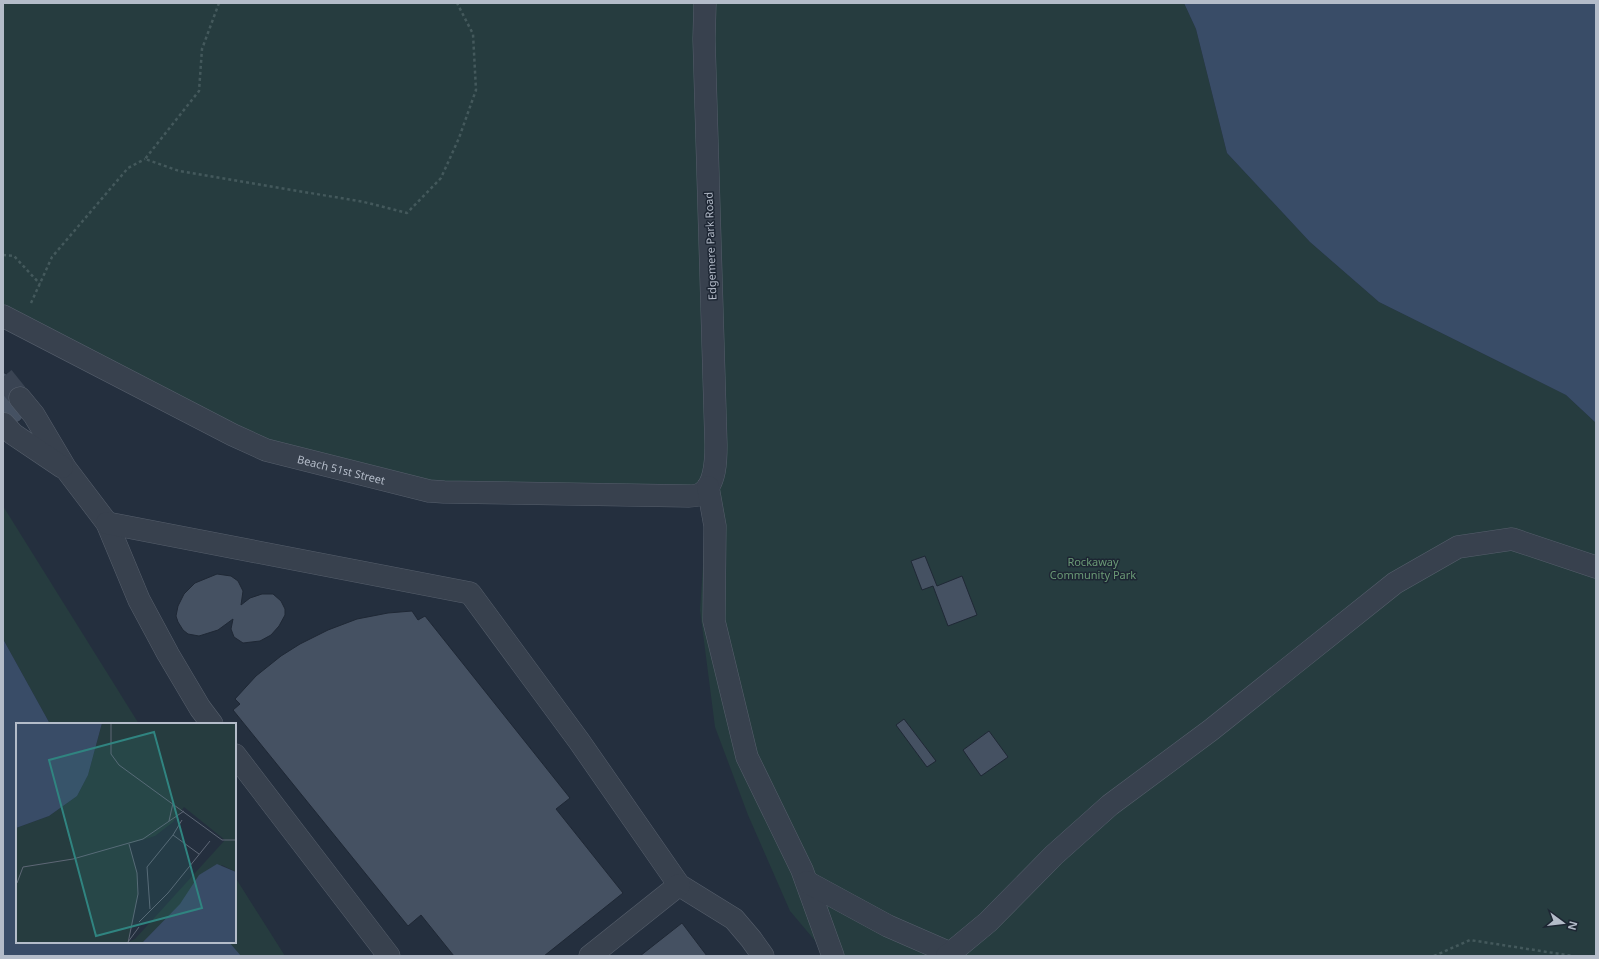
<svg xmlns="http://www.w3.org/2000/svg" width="1599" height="959" viewBox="0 0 1599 959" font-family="'Noto Sans',sans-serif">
	<rect width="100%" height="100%" fill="#242f3e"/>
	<g fill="#263c3f">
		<polygon points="3,3 1184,3 1196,29 1227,153 1310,242 1379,302 1566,395 1596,423 1596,956 828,956 790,911 748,815 715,727 700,610 708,488 444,492 282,454 3,316"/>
		<polygon points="3,506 139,724 50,724 3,639"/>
		<polygon points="235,877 285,956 238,956 226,942 235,942"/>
	</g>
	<g fill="#394c67">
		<polygon points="1184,3 1596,3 1596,423 1566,395 1379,302 1310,242 1227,153 1196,29"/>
		<polygon points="3,639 50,724 17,724 17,942 229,942 241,956 3,956"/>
	</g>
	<g fill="#455162" stroke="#1f2835">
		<polygon points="3,372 15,380 22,390 24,416 20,421 14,424 3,423"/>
		<polygon points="925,556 937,586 962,576 977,615 948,626 933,586 922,590 911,561"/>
		<polygon points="217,574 231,576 238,581 243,591 241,605 250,598 262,594 273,594 281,601 285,609 285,615 279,626 271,635 260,641 243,643 234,637 231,629 233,619 218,630 199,636 188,634 183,630 178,622 176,616 178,606 184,594 195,583"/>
		<polygon points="412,611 418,620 425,616 570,798 556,809 623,893 544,956 454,956 421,915 408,926 233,710 240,704 235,699 256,676 281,656 300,644 328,630 357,619 388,613"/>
		<polygon points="904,719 936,761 927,767 896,725"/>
		<polygon points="989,731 1008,757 981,776 963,750"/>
		<polygon points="682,923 707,956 640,956"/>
	</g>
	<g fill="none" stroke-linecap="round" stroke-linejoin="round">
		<polyline stroke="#3a4453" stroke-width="22" stroke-dasharray="22 11" stroke-linecap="butt" points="3,377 20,398"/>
		<g stroke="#565f6c" stroke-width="23">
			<g id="minor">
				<path id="s1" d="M3,316L233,435L266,450L429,491L444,492L689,496C693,496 699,495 702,493C716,484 716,459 716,445L704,39L705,3"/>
				<polyline points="20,398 34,415 66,469 107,523 139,600 168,654 200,708 212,724"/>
				<polyline points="4,424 13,434 62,467"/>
				<polyline points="708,487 715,526 714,621 747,757 802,870 833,956"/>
				<polyline points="107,523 470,593 579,741 679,885 734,919 751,939 763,956"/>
				<polyline points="235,755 389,956"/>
				<polyline points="807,882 888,926 950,953"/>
				<polyline points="590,956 679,885"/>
				<polyline points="947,956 988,922 1054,855 1110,805 1211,730 1395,583 1458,547 1512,539 1596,567"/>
			</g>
		</g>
		<g stroke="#44595c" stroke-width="2.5" stroke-dasharray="3 3" stroke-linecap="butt">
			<polyline points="219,3 202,49 199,91 145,159 179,171 364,202 407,213 441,178 459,138 476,90 473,34 457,3"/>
			<polyline points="3,255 14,256 40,284"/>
			<polyline points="31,303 52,257 128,168 145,159"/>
			<polyline points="1434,956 1470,940 1573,956"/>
		</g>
		<use href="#minor" stroke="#38414e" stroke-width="22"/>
	</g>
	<g text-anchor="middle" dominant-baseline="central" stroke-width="3" stroke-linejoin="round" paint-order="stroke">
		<g font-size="11" fill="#b4bcc9" stroke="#1d2633">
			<text transform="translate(710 246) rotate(-92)">Edgemere Park Road</text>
			<text stroke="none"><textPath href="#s1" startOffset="373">Beach 51st Street</textPath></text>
		</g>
		<g font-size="11" fill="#6b9a76" stroke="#1d2633">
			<text x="1093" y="561">Rockaway<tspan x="1093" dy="13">Community Park</tspan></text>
		</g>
	</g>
	<g transform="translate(16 723)">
		<rect width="220" height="220" fill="#242f3e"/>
		<path d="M86,0H220V149L206,142L126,220H0V105L33,93L61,73L72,52ZM168,84L209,117L119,216L112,219L122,171L121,150L113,121L139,113L157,99Z" fill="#263c3f" fill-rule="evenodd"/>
		<path d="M0,0H86L72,52L61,73L33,93L0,105ZM201,141L220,149V220H126L164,181L183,152Z" fill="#394c67"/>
		<path fill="none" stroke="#5e6776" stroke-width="1" d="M95,0V31L103,42L206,117H220M153,98L157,80M157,112L183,131M1,160L7,144L57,136L127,116L168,88M134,186L131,144L157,112L166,97M123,199L152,170L194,118M112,219L123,204M112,220L122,171L121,150L113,121"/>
		<path fill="#308480" fill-opacity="0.15" stroke="#308480" stroke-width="2" d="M138,9L186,185L80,213L33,37Z"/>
		<rect width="220" height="220" fill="none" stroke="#b4bcc9" stroke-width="2"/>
	</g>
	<rect width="1599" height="959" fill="none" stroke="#b4bcc9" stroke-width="8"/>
	<g transform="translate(1563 923) rotate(105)" stroke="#1d2633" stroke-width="3" paint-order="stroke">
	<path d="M0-3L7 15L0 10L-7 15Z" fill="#b4bcc9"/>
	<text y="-6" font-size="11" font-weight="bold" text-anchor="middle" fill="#b4bcc9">N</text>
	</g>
</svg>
